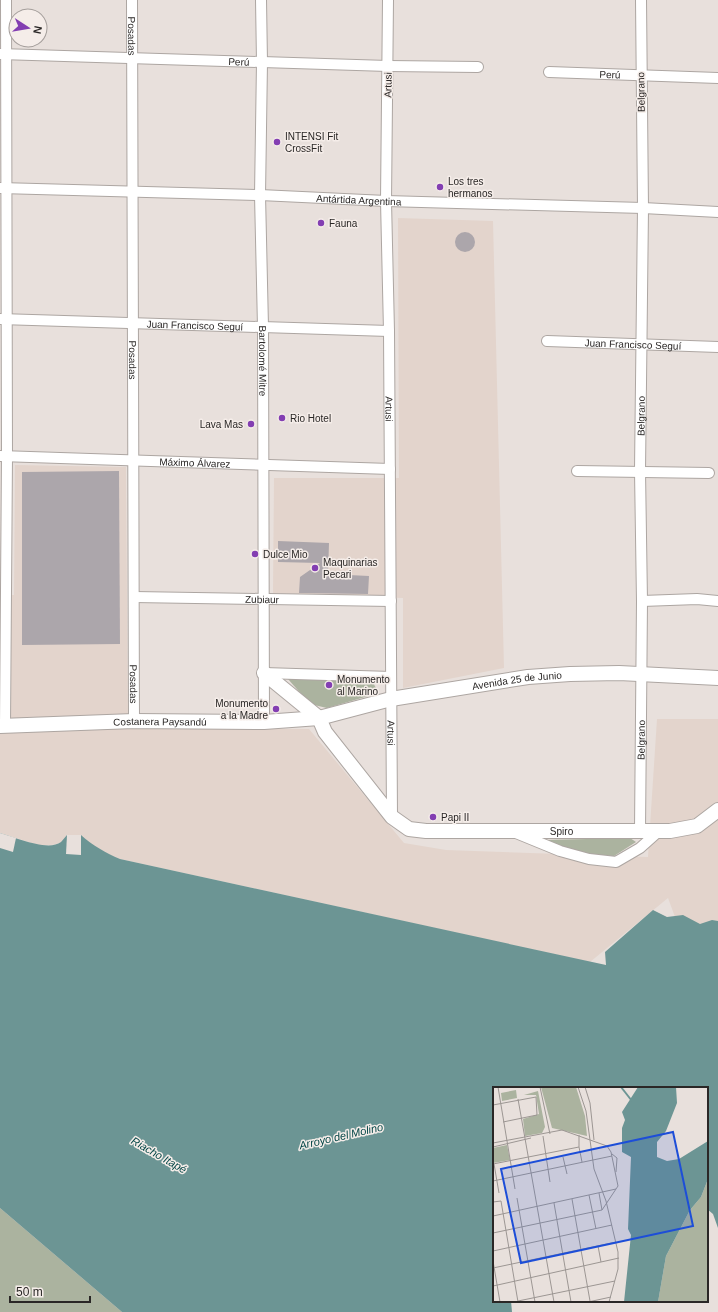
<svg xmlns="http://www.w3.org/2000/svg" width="718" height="1312" viewBox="0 0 718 1312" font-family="Arial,sans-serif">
	<rect width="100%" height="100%" fill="#e8e0dc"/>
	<g fill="#e3d4cc">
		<polygon points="398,218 493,221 504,668 403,688 403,598 273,593 274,478 399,478"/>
		<polygon points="15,465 126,467 128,729 309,729 404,843 446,850 648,857 657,719 718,719 718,940 689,955 668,898 590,962 120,859 107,854 88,842 81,835 67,835 60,843 52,845 38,845 0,833 0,595 14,595"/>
	</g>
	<g fill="#abb39f">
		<polygon points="291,676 372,681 376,688 372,695 327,708 310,704 288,679"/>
		<polygon points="630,838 636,842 614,856 582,855 543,840"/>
		<polygon points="0,1208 122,1312 0,1312"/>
	</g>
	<path fill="#6c9594" d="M0,833C14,837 48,852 61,842C63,840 65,837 67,835H81C92,845 106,853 120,859L606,965L605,952L653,910L667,917L683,915L700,924L712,920L718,921V1228L713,1214L707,1209V1088H494V1301H511L512,1312H122L0,1208Z"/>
	<g fill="#e8e0dc">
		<polygon points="0,833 16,838 13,852 0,848"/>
		<polygon points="67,835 81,835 81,855 66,854"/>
	</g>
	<g fill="#aca6ab">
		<circle cx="465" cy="242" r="10"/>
		<polygon points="119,471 120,644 22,645 22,472"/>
		<polygon points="278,541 329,543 328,574 369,576 368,594 299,593 300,577 320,563 278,562"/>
	</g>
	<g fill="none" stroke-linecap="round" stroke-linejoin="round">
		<g stroke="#ada6a2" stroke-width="12">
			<g id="street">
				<path id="s1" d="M132,0L134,721"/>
				<path id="s2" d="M261,0L262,62L260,195L263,327L264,722"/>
				<path id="s3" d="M388,0L386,201L389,331L392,817"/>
				<path id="s4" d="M0,54L388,66L478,67"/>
				<path id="s5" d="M549,72L718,78"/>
				<path id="s6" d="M0,188L260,195L386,201L643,208L718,212"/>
				<path id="s7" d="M0,319L389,331"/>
				<path id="s8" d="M547,341L718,347"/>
				<path id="s9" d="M0,456L390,469"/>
				<polyline points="577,471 709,473"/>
				<path id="s10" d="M134,597L391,601"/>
				<polyline points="642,601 697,599 718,601"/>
				<polyline points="264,673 391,677"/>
				<polyline points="5,726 7,456 6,0"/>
				<path id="s11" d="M640,831L642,601L640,471L643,208L641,0"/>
				<polyline points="516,833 560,851 589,859 616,862 640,848 659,831"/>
			</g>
		</g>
		<g stroke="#ada6a2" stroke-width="16">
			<g id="secondary">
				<path id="s12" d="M264,673L319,718L325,732L392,817L409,829L426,831H670L697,826L718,810"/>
				<path id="s13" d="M0,726L134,721L264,722L319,718L391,699L528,677L570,674L619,673L718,678"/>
			</g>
		</g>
		<use href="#street" stroke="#fff" stroke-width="10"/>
		<use href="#secondary" stroke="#fff" stroke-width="14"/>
	</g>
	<g fill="#833eb2" stroke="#f5ede9" stroke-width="1.5">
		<circle cx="277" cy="142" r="4"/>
		<circle cx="440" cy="187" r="4"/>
		<circle cx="321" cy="223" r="4"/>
		<circle cx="282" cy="418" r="4"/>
		<circle cx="251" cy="424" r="4"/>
		<circle cx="255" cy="554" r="4"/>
		<circle cx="315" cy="568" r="4"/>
		<circle cx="329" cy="685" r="4"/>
		<circle cx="276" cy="709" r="4"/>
		<circle cx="433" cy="817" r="4"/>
	</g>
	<g text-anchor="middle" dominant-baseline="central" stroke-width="3" stroke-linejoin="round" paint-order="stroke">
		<g font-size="10" fill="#2a2726" stroke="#f5ede9">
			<text stroke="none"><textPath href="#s1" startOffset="36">Posadas</textPath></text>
			<text stroke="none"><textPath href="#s4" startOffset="239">Perú</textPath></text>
			<text stroke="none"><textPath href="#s5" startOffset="61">Perú</textPath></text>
			<text transform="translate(388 85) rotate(-89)">Artusi</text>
			<text transform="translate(641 92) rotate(-91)">Belgrano</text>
			<text stroke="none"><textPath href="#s6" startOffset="359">Antártida Argentina</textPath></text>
			<text stroke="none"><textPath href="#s7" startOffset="195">Juan Francisco Seguí</textPath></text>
			<text stroke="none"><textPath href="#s8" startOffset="86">Juan Francisco Seguí</textPath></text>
			<text stroke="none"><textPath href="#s1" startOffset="360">Posadas</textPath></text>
			<text stroke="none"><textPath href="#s2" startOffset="361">Bartolomé Mitre</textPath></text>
			<text stroke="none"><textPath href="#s3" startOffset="409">Artusi</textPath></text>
			<text stroke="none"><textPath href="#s11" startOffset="415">Belgrano</textPath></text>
			<text stroke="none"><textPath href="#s9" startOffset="195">Máximo Álvarez</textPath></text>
			<text stroke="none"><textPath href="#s10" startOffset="128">Zubiaur</textPath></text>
			<text stroke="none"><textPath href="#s13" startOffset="521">Avenida 25 de Junio</textPath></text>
			<text stroke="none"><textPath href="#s1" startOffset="684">Posadas</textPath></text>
			<text stroke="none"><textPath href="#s13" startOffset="160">Costanera Paysandú</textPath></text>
			<text stroke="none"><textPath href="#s3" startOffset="733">Artusi</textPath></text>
			<text stroke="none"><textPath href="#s11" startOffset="91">Belgrano</textPath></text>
			<text stroke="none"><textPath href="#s12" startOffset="368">Spiro</textPath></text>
		</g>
		<g font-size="10" fill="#2a2726" stroke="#f5ede9" text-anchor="start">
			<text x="285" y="136">INTENSI Fit<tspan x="285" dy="12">CrossFit</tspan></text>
			<text x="448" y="181">Los tres<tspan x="448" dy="12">hermanos</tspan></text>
			<text x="329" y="223">Fauna</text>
			<text x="290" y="418">Rio Hotel</text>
			<text x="243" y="424" text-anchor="end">Lava Mas</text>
			<text x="263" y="554">Dulce Mio</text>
			<text x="323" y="562">Maquinarias<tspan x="323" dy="12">Pecari</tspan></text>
			<text x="337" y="679">Monumento<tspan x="337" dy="12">al Marino</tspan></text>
			<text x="268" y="703" text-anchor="end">Monumento<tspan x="268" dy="12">a la Madre</tspan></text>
			<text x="441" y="817">Papi II</text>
		</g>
		<g font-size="11" font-style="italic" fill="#024545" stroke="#f5ede9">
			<text transform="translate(341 1136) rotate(-13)">Arroyo del Molino</text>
			<text transform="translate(159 1155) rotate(30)">Riacho Itapé</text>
		</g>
	</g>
	<g transform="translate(493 1087)">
		<rect width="215" height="215" fill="#e8e0dc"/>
		<path d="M48,0H83L92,29L94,49L59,41ZM23,3L24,11L9,14L8,6ZM45,4L52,40L49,46L32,49L30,32L46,27L43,8H31ZM14,58L17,73L0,76V61ZM215,92V215H165L173,169L197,123L208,110Z" fill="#abb39f"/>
		<path d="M145,0H183L184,16L173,44L164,55V70L174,74L186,72L215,54V92L208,110L197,123L173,169L165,215H131L138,148L135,142L138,70L129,65V41L132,33L129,25Z" fill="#6c9594"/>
		<path fill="none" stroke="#6c9594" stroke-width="2" d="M128,0L139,14"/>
		<path fill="none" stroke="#9c9693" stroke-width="1" d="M5,0L22,102M47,0L57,47M85,0L93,24L101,82L113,114L125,165V182L116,215M92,0L97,16L101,53M25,12L61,215M0,18L43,10L44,28L10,35M50,49L57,95M0,56L69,43L114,59L118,65L125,99L109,123M0,60L38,51M86,60L89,75M119,67L124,71L123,85M70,70L74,87M0,77L86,60V48M1,77L6,106M0,94L119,69M106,106L109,123M96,108L103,142M24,111L42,215M79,112L97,214M0,115L8,114L25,215M61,116L78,215M0,129L123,102M0,146L109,123M105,159L108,175M0,164L119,138M0,174L7,215M0,181L123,155M0,199L126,171M25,214L122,194M95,215L118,210"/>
		<path fill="#1d4ed8" fill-opacity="0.15" stroke="#1d4ed8" stroke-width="2" d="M180,45L200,139L28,176L8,82Z"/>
		<rect width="215" height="215" fill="none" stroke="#2a2726" stroke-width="2"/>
	</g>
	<g transform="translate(28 28) rotate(102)"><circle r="19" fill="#f5ede9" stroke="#a49e9b"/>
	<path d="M0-3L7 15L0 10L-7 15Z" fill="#833eb2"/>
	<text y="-6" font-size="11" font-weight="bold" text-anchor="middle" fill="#2a2726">N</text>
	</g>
	<path d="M10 1296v6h80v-6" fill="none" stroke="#2a2726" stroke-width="2"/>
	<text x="16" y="1296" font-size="12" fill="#2a2726" stroke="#f5ede9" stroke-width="3" paint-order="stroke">50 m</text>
</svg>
